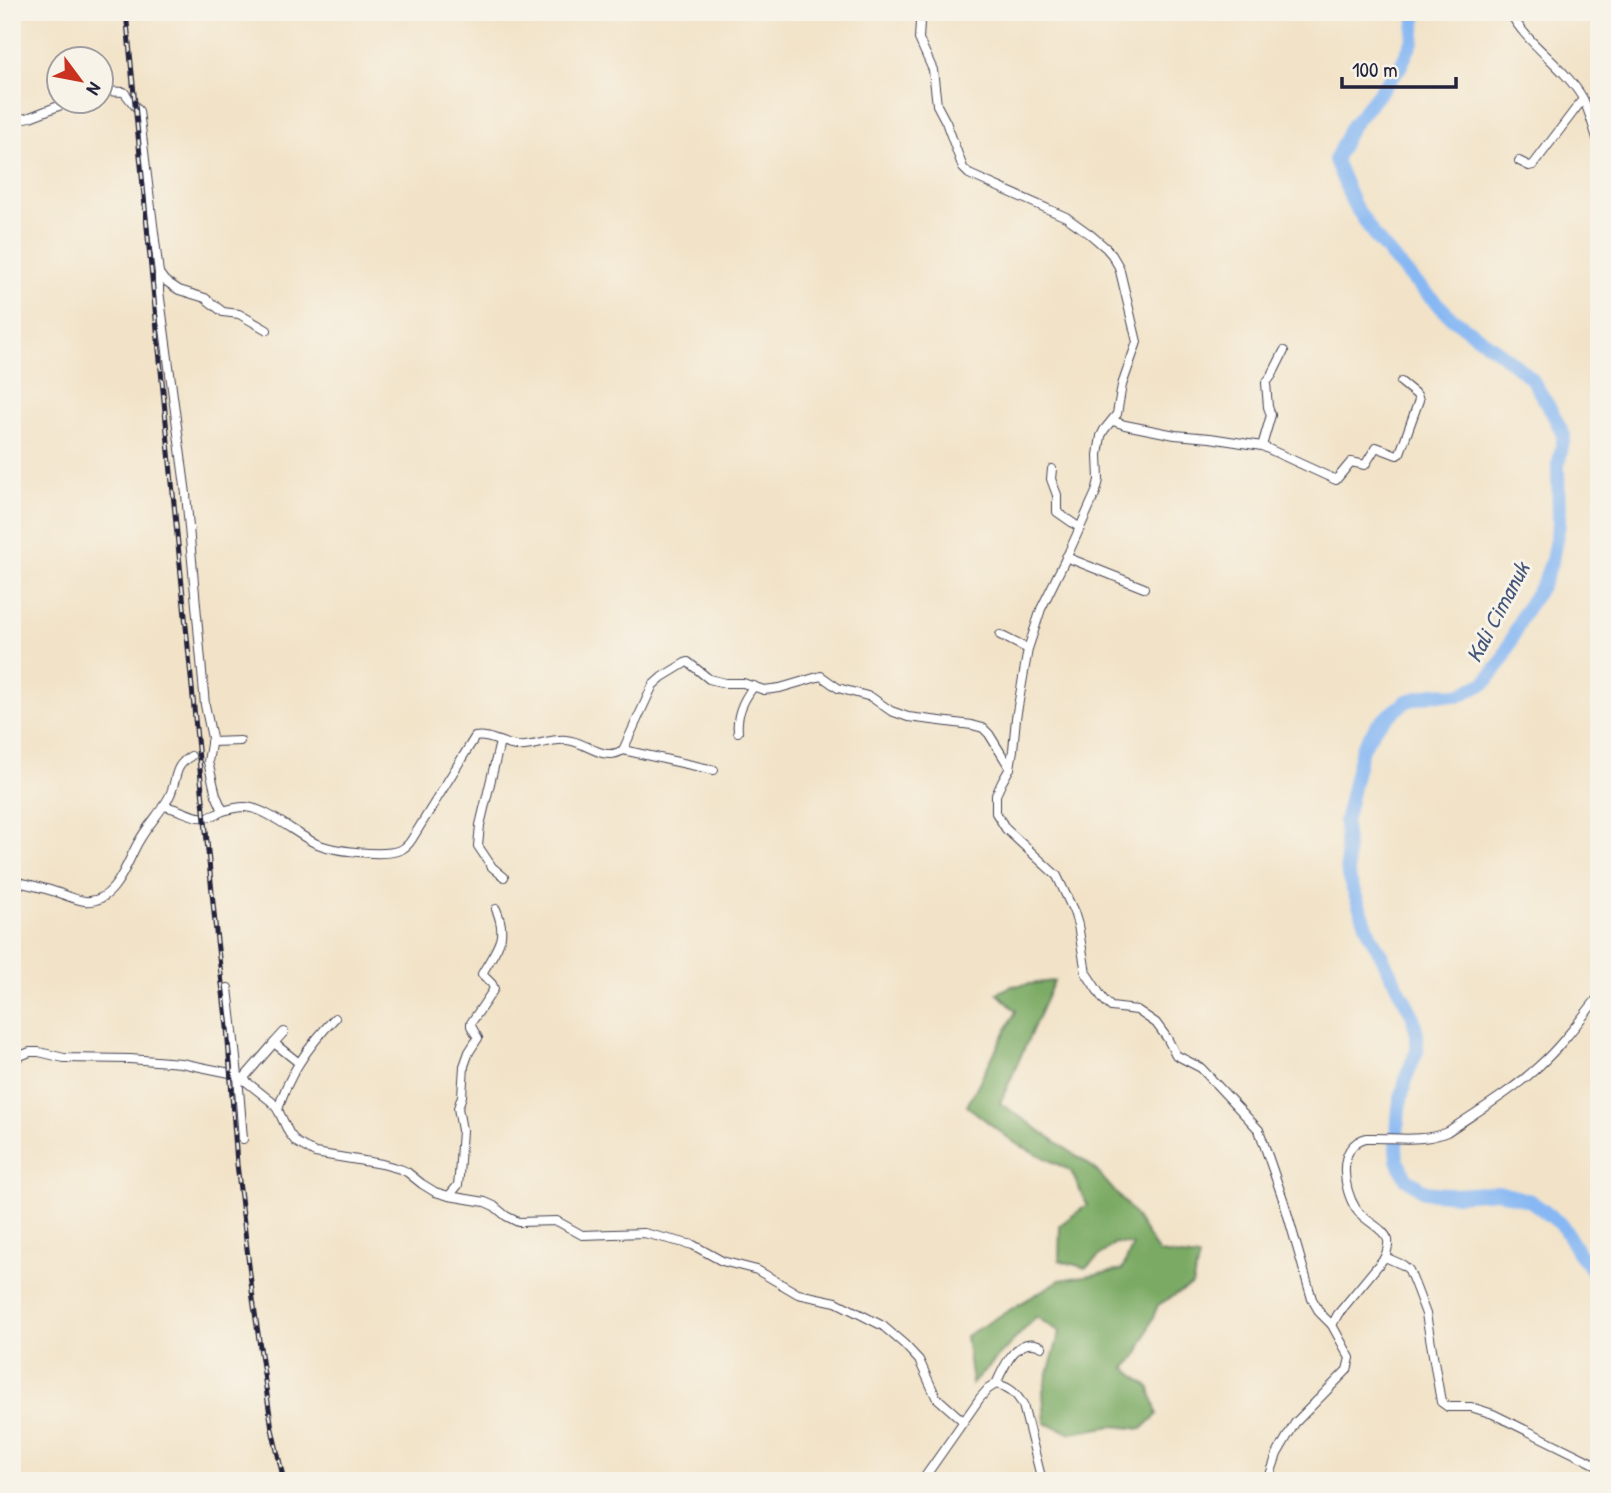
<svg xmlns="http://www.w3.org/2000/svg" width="1611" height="1493" viewBox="0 0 1611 1493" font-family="'Patrick Hand',sans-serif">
	<rect width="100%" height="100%" fill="#f7f3e8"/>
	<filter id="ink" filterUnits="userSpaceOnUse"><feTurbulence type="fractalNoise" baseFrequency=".0143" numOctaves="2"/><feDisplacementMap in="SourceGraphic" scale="14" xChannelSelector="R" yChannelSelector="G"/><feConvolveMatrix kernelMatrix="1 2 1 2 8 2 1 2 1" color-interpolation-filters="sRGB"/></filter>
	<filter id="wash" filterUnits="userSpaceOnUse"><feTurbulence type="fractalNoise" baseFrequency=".00686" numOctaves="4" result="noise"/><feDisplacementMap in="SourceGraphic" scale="28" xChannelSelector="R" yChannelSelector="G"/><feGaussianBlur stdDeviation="1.57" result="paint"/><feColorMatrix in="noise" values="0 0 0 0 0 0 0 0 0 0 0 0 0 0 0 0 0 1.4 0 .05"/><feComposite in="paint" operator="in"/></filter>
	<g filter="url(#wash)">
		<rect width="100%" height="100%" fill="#f2e3c8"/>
		<polygon fill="#7aaa64" stroke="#4e6650" stroke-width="2" points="1054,981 1000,1103 1094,1168 1131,1210 1159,1253 1199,1258 1192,1285 1158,1305 1137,1356 1125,1368 1150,1388 1157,1415 1142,1429 1113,1426 1071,1433 1045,1423 1043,1391 1060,1332 1036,1317 972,1384 966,1336 1060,1280 1122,1270 1133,1245 1115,1243 1085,1268 1059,1260 1060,1225 1087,1205 1071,1171 1015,1143 967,1106 1016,1011 997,993 1012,986"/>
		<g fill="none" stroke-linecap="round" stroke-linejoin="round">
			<polyline stroke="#87b8f3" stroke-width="14" points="1416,12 1413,40 1400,67 1351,127 1335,160 1353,203 1376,238 1408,275 1453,319 1498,351 1531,378 1552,412 1564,436 1558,466 1559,524 1552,560 1544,582 1523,614 1502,661 1485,683 1459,695 1433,694 1407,701 1377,725 1362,748 1345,822 1348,876 1370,934 1412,1014 1417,1034 1417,1051 1408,1072 1399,1107 1396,1148 1397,1160 1406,1178 1425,1192 1456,1195 1498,1192 1531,1201 1562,1225 1579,1254 1599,1277"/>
		</g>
	</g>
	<g filter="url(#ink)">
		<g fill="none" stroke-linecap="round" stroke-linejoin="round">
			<g stroke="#413f50" stroke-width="10">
				<g id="minor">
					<polyline points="918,12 920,22 919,39 933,70 937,105 946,122 963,168 969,174 1066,217 1091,235 1106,248 1112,255 1119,267 1137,342 1122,385 1117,414 1104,430 1101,436 1098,455 1099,480 1096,492 1069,552 1041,609 1028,649 1016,718 1013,750 1010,768 1002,782 996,795 996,813 1006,829 1057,876 1074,912 1078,925 1086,973 1103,999 1111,1007 1137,1010 1156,1023 1167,1038 1176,1055 1201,1068 1259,1130 1284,1202 1312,1299 1320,1313 1332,1325"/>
					<path d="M1510,12C1526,44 1563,65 1582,97C1590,111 1593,128 1599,144"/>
					<polyline points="102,91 124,92 139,111 159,273 164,280 179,290 205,298 223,312 239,314 267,330"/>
					<polyline points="12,118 22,119 30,117 69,102"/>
					<polyline points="1519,161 1529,166 1533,165 1583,99"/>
					<path d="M159,273V291L186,494L205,705L212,738L208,762L216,795L223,811C230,809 237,807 244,807C265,807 296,834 315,843C332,851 384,857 400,850C405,848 409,844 412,839L475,737C489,734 503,745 517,746C533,748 551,738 566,740C586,741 603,763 623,750L653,685L662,677L685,663L688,662L709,679L725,683H743L764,690L780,688L821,676L838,688L871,697L891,711L908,717L972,725L983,728L989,734L1010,768"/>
					<polyline points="1113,421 1125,425 1175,435 1210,438 1262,446 1336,480 1351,462 1365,465 1376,447 1397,455 1400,453 1419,400 1417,395 1401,382"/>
					<polyline points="1262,446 1271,415 1268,407 1266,383 1272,375 1284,351"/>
					<polyline points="1052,469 1051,479 1057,495 1057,512 1080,528"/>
					<polyline points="1066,557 1144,588"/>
					<polyline points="1000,635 1028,649"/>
					<path d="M738,732C736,715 743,700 754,686"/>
					<polyline points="211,742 240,741"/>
					<polyline points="500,742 480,825 478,846 492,867 504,877"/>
					<polyline points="623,750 714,770"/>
					<path d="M163,806C189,810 196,826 223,811"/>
					<path d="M12,881C28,884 44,888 59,893C67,896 76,900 85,901C116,904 127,861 139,841C148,825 161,812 169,797C178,780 172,767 191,756"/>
					<polyline points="228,988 238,1076 243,1139"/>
					<polyline points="284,1032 274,1043 299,1063"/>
					<polyline points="12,1059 30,1052 39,1052 64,1058 130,1059 181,1063 230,1073 243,1079 272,1102 278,1110 289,1133 296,1142 315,1153 382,1164 400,1169 407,1172 422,1184 435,1192 449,1196 485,1202 494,1206 506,1216 518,1222 557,1221 582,1235 644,1233 693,1245 722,1261 757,1270 798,1294 836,1302 883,1326 904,1344 919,1360 936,1397 963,1421"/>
					<polyline points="243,1079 274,1043"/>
					<path d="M278,1110C288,1074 310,1044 335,1018"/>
					<path d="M449,1196L458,1185L459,1176L462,1130L458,1108L462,1096L464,1066L469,1052L478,1038L471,1026V1023L494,989L492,984L482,974C496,948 509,939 496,909"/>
					<polyline points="1385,1257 1403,1265 1409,1270 1417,1290 1426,1314 1441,1402 1448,1407 1471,1407 1493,1414 1599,1466"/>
					<path d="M996,1384C1004,1366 1018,1333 1042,1347"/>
					<path d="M922,1481L980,1398L988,1389L996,1384C1010,1387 1016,1393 1023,1405L1042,1481"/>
					<path d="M1268,1481L1277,1454L1295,1423L1347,1370L1350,1358L1332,1325L1338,1314L1385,1257C1387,1251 1389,1246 1388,1240C1383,1227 1364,1221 1356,1209C1343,1189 1336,1146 1366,1138C1393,1137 1422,1143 1447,1132C1478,1111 1512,1091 1539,1066C1562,1045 1580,1020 1599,996"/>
				</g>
			</g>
			<use href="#minor" stroke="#fff" stroke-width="8"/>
			<g stroke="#22223b" stroke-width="5">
				<polyline id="rail" points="126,12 215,923 227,1027 237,1164 253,1299 272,1429 284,1481"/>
			</g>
			<use href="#rail" stroke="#f7f3e8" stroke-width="2.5" stroke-dasharray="8" stroke-linecap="butt"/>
		</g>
	</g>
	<g text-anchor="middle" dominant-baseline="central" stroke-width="6" stroke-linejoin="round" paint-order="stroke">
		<g font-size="23" font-style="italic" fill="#45567b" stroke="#f7f3e8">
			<text transform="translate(1497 612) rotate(-62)">Kali Cimanuk</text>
		</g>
	</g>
	<rect width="1611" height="1493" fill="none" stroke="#f7f3e8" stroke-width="42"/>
	<g transform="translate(80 80) rotate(122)"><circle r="33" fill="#f7f3e8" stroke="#a29fa3" stroke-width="2"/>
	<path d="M0-5L12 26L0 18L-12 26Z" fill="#c8321e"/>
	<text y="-10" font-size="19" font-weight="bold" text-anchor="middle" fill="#22223b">N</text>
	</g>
	<path d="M1342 77v10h114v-10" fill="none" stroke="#22223b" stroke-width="3.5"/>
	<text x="1352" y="77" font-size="21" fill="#22223b" stroke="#f7f3e8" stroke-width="5" paint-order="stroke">100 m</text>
</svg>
